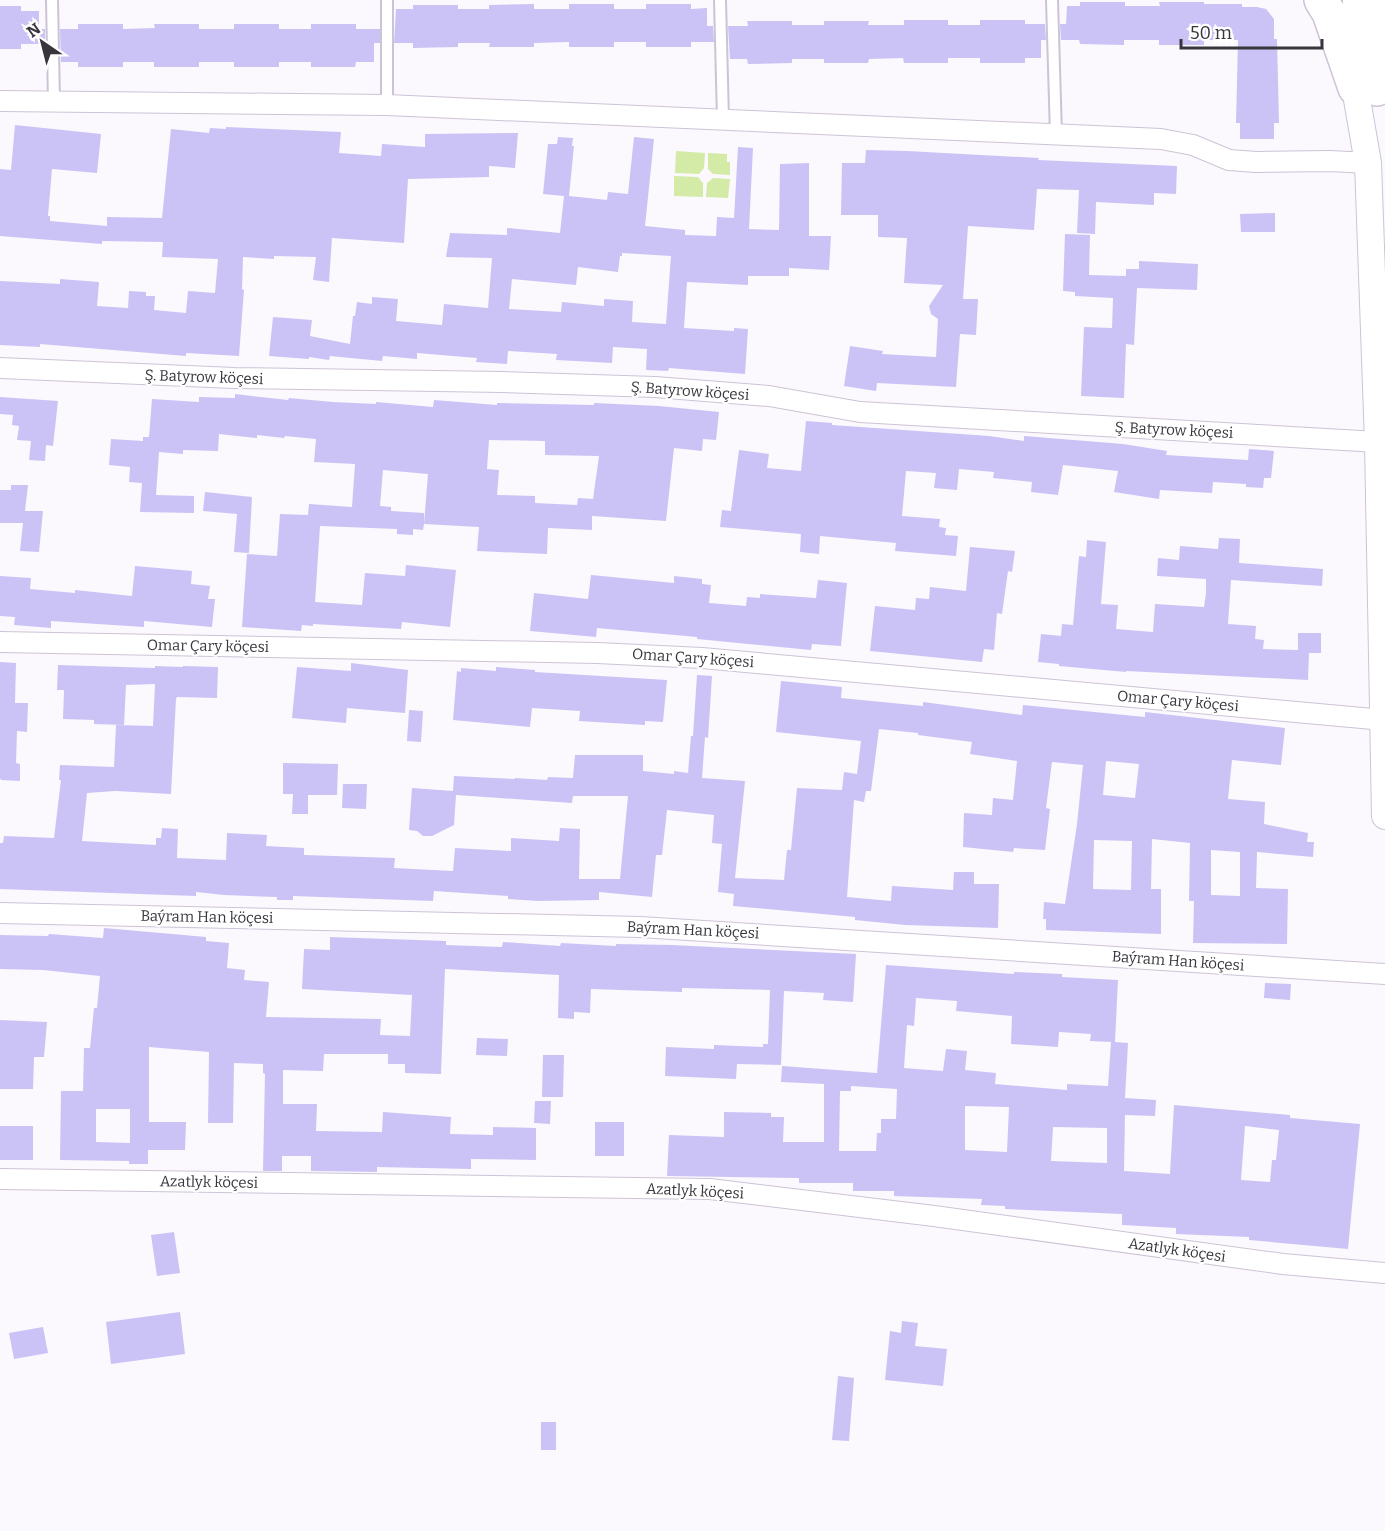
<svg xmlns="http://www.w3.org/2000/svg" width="1385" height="1531" viewBox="0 0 1385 1531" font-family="Bitter,serif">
	<rect width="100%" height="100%" fill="#fbf9fd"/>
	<g fill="#d3eba6">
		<polygon points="676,151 705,153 704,168 699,174 675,173"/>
		<polygon points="708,153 727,154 727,162 730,162 730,175 713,174 708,169"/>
		<polygon points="674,176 698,177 703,183 703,197 674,196"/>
		<polygon points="713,178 730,179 728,198 706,197 707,183"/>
	</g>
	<g fill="#cbc3f6" fill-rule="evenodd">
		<polygon points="1080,2 1125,2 1125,6 1160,6 1159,2 1204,2 1204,4 1242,4 1242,7 1257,7 1266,9 1274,19 1274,39 1277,39 1279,123 1274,123 1274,139 1240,139 1240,123 1236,123 1238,40 1204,40 1204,45 1159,45 1159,40 1124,40 1124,45 1080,44 1079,40 1061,40 1060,24 1066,24 1067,6 1080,6"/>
		<polygon points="534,4 534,9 569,9 569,4 614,4 614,9 646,9 646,4 691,4 691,9 707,8 707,26 713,26 714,42 691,42 691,47 646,47 646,42 614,42 614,47 569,47 569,42 534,43 534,47 489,47 490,43 458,43 458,47 413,48 413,43 394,43 396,9 413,9 413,5 458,5 458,9 489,9 489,5"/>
		<polygon points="0,6 21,6 21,11 39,11 39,29 45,29 45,44 21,44 21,49 0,49"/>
		<polygon points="904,20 948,20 948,25 980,25 980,20 1025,20 1025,24 1045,24 1046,40 1041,40 1041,58 1025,58 1025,63 980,63 980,58 948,58 948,63 904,63 903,58 869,59 868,63 824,63 824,59 792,59 792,63 748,64 747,59 730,59 728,26 748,26 747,21 792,21 792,25 824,25 824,21 869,21 868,25 904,25"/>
		<polygon points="78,24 123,24 123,29 155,28 154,24 199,24 199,29 234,29 234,24 279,24 279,29 311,29 311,24 356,24 356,29 380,29 380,43 374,43 374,62 356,62 355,67 311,67 311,62 279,62 279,67 234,67 234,62 199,62 199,67 154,67 154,62 123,62 123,67 78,67 78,62 61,62 60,29 78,29"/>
		<polygon points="15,125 101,134 97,173 52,169 48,216 50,216 50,221 107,226 107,217 162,218 171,129 209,133 210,128 226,129 226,127 341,132 339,153 381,156 382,144 425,147 425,134 518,133 515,168 489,166 489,177 408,179 404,243 332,238 329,282 313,280 316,257 274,256 274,259 243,257 242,289 244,290 239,356 186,353 186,356 40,344 40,347 0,345 0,281 60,284 60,279 99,282 97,306 128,308 129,291 146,292 146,296 155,296 154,310 186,313 188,291 215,293 218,259 162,257 163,242 102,241 102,244 0,236 0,169 11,170"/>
		<path d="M558,137L573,138L572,146H574L569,196L607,200L608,192L628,194L634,137L654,139L645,226L685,230V235L716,236L717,217L734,218L738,147L753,148L749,229L779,230L780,164L809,163V236H831L829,270L789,268V276H748V285L687,282L684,328L734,331V328L748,329L745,374L669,368L668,371L646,370L647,349L613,347L612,363L556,360L557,354L508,351L507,364L476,362L477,358L417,353V359L383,356L382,361L330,356L329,360L309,357V359L269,356L273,317L312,320L310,336L350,344L353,316H355L357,302L372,304V297L398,299L396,321L442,325L444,304L488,308L492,258L446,257L450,233L507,235V228L560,233L564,196L543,194L548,144H557ZM622,253L671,256L666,324L632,322L633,301L604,299V306L562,302L561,312L509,309L512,279L576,285L578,267L618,272L620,256H622Z"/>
		<polygon points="866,150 907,151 1039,158 1038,160 1177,166 1176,194 1154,193 1154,205 1096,202 1095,234 1077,233 1079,190 1037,189 1034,230 968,226 963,299 978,299 976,335 960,334 956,387 877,383 876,391 844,386 850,346 883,351 882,354 936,357 938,319 931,314 929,306 943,285 904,283 907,238 878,237 878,215 841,215 842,163 865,163"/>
		<polygon points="1275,213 1275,232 1241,232 1240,214"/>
		<polygon points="1065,234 1090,235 1089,275 1126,276 1126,269 1139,269 1139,261 1198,264 1197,290 1137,288 1134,345 1126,344 1124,398 1081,396 1084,327 1112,328 1113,298 1075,296 1075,292 1063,291"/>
		<path d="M235,394L288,400L289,398L333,402L376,404V402L433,407L434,400L497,405V403L594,405V403L659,406L719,412L716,440L703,439L702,451L674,448L666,521L592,516V530L548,528L547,554L477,551L479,527L424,524L423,530L413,529V535L397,534V529L320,526L315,602L362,605L365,573L405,576L406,565L456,570L450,627L402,622L401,629L313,624V626L302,625L301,631L242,627L247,554L277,556L280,514L308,515L309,504L352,507L355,464L314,462L316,439L285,436L284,438L257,435V438L219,434L218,451L183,450V454L159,452L156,495L194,496V513L140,512L142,483L129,482L130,467L109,465L111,439L143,441V437H149L152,399L199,402V397L235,398ZM489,440L545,441V455L599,456L593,499L578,498L577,505L535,503V496L497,495L499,470L487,469ZM383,470L428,474L424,524V513L391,511V507L380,506Z"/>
		<polygon points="0,397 58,401 53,446 46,445 45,461 29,460 31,441 17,440 19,426 12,425 13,415 0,414"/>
		<polygon points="806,421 832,423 832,425 989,436 1024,441 1024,436 1123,444 1167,451 1166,455 1248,460 1249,449 1274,451 1271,478 1264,478 1263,488 1246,487 1246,484 1213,482 1212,493 1160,490 1159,499 1114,492 1118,471 1063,465 1058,495 1031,492 1032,482 993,478 994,472 959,469 957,490 934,488 936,473 906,471 902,516 940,519 939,527 946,528 945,535 958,536 956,556 895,551 896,543 820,536 819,554 800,552 801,534 720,527 722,510 731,511 739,450 769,454 767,468 801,471"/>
		<polygon points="11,485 28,485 25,511 43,511 39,552 20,551 23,523 0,523 0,490 11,490"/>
		<polygon points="205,492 252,497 249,553 234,552 237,514 203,511"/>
		<polygon points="1219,538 1240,539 1239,563 1323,569 1322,586 1231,580 1228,624 1256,626 1255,639 1264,640 1263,649 1298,650 1298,633 1321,633 1321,653 1309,653 1308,680 1126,671 1126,672 1059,666 1059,664 1038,662 1041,634 1061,636 1062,624 1073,625 1079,556 1086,557 1087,540 1106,542 1101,604 1118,605 1116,629 1153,632 1155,604 1204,607 1206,593 1206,579 1157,576 1158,558 1179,560 1180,546 1218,549"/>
		<polygon points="970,547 1015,551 1012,572 1008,571 1002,614 997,613 994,650 984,649 982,662 870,651 875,606 915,610 916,598 929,599 930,587 966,591"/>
		<polygon points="135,566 192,571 191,584 210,586 208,599 215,599 212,627 144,621 144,627 51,621 51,628 14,625 15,617 0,616 0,576 31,578 30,589 75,593 75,590 132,596"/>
		<polygon points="591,575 674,583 674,576 702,579 702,584 711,585 709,603 746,606 747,597 760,598 760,594 816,598 818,580 847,583 841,646 812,644 811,650 697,639 697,637 597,628 596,637 530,631 534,593 588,599"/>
		<polygon points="0,662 16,663 15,703 28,703 27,732 17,731 16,763 20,764 20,781 1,780 0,778"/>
		<polygon points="351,663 408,670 405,713 347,708 346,723 292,718 297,667 351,671"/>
		<path d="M58,665L155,668V666L183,667V666L218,667L217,698L177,697L176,699L171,794L115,791L87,793L82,841L156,845V838H161L162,828L178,829L177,858L226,860L227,833L267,835L266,846L304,848V855L395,858L394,868L453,871L455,848L511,851V838L559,841L560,828L580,829L579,879H620L628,796H573L572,803L456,795L454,825L432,836H423L417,831L409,830L412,788L453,791L454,776L515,779V778L547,780L548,777L573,778L575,755H643V771L674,774V771L688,773L691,736H696H693L697,675L712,676L708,738L705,737L702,778L745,781L735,878L784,880L787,850H791L797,788L842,790L844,772L857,774L861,741L776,732L781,681L842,687L841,698L923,706V702L1022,715L1023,705L1145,717V712L1285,728L1281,765L1232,760L1228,799L1265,802L1264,824L1308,833L1307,842H1314L1313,857L1257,852L1256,888L1288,889L1287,944L1193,943L1194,901H1189L1190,843L1152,839L1151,889H1161V934L1046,930V919H1043L1044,902L1065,904L1077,824L1083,765L1052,762L1046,808L1050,809L1045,850L1014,848L1013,852L963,847L964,813L992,815L993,798L1013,800L1017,761L970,754L972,742L918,735V733L879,729L871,791H866L864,802L854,800L847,897L891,901L892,886L953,890L954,872H974V884H999L998,928L905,925L855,920V917L733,906L734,894L718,892L722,844L712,843L714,815L667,810L662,855H656L652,897L599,892V900L538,901L508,899V896L434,891L433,901L293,896V900H277V897L224,895L196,892V896L0,889V843H3L4,836L54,838L61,780H59L60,765L114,767L116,725L153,726L155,684L126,685L124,725L94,724V720L63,719L64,690H57ZM1106,761L1139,764L1135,798L1103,795ZM1094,840L1132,841L1131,890L1093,889ZM1211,850L1240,852V896L1211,895Z"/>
		<polygon points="496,667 535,670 535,672 667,680 663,722 645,721 645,725 579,721 580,711 532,708 530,727 453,720 457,671 461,672 461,668 496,671"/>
		<polygon points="409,710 423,711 421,742 407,741"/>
		<polygon points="283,763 338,764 337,795 308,795 308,814 292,814 293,794 283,794"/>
		<polygon points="343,784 367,784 366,809 342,808"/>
		<path d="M104,928L206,937V941L229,943L227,968L245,970L244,980L269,982L266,1017L381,1019L380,1035L410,1036L412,995L302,989L304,949L330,950V937L446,941V945L502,947L503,942L560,946L561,943L616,946V944L672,945L856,954L853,1002L823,1000L824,993L784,991L781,1065L737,1064L736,1079L665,1076L666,1047L714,1049V1045L763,1047V1044H768L770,990L682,988V992L591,989L590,1013L574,1012V1019L558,1018L559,975L445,969L441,1074L405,1073V1064H388V1054H324L323,1071L283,1070V1104H317L316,1131L382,1132L383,1112L451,1117L450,1134L493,1135V1127L536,1128V1160L471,1159V1169L377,1167V1172L311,1171V1156H282V1171H263L265,1074L263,1073V1064L234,1063L233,1123H208L209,1052L149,1047V1122H186L185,1150H148V1164H129V1161L60,1160L61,1091H83L84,1048H90L94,1008H97L100,976L43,970L0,969V935L48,936L49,934L103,938ZM96,1109H130V1143L96,1142Z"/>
		<path d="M886,965L1014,974V972L1062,974V977L1118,980L1115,1042L1128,1043L1125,1098L1156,1100L1155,1116L1125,1115L1124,1171L1170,1174L1174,1105L1290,1115V1118L1360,1124L1348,1249L1249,1240V1237L1176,1234V1228L1122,1225V1214L1005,1209V1206L981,1205L982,1199L894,1196V1191H853V1183H799V1178L667,1176L669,1135L724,1137V1112L771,1113V1117H784L783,1142H824V1084L781,1082L782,1066L877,1073ZM916,998L957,1001L956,1011L1012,1016L1011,1044L1058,1047L1059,1032L1091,1034L1090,1041L1111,1042L1108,1086L1067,1084V1090L995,1084L996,1073L965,1070L967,1051L946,1049L943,1071L904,1068L907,1025L914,1026ZM851,1086L897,1089L896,1119H881V1133H877L876,1151H839L840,1091H851ZM965,1106L1009,1107L1007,1152L965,1150ZM1245,1126L1279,1130L1276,1160H1272L1270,1182L1241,1180ZM1053,1127L1107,1128V1163L1051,1161Z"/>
		<polygon points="1265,983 1291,984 1290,1000 1264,998"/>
		<polygon points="0,1020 47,1022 44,1057 34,1057 33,1089 0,1089"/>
		<polygon points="477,1038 508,1039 507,1056 476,1055"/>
		<polygon points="543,1055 564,1055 563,1097 542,1097"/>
		<polygon points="535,1101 551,1101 550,1124 534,1123"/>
		<rect x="595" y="1122" width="29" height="34"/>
		<rect x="0" y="1126" width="33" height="34"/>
		<polygon points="174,1232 180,1273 157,1276 151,1235"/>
		<polygon points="180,1312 185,1354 111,1364 106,1322"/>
		<polygon points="902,1321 918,1323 915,1346 947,1349 943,1386 885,1380 890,1331 901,1333"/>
		<polygon points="43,1327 48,1353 14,1359 9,1333"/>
		<polygon points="838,1376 854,1378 849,1441 832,1440"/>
		<rect x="541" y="1422" width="15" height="28"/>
	</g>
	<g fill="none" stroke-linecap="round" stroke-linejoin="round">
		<g stroke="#cdc3d6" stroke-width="14">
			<g id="service">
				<polyline points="52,0 54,102"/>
				<polyline points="387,0 387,105"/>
				<polyline points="720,0 723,120"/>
				<polyline points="1052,0 1056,135"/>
			</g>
		</g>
		<g stroke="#cdc3d6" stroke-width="22">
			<g id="minor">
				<polyline points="0,101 387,105 1161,139 1193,145 1229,160 1256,162 1330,161 1368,163"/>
				<polyline points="0,368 234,378 503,382 655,387 769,396 860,412 895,414 1378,442"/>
				<polyline points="0,642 597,653 702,658 1384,720"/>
				<polyline points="0,913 640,927 1385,974"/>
				<polyline points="0,1179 710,1189 934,1216 1283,1264 1385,1273"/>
			</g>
		</g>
		<g stroke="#cdc3d6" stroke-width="28">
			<g id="tertiary">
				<polyline points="1356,0 1355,88 1368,163 1378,442 1385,816"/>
				<polyline points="1377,88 1380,0"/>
			</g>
		</g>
		<g stroke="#cdc3d6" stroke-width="36">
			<g id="trunk">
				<polyline points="1321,0 1329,13 1355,88"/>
				<polyline points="1377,89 1385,67"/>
			</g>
		</g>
		<use href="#service" stroke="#fff" stroke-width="10"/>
		<use href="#minor" stroke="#fff" stroke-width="20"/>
		<use href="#tertiary" stroke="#fff" stroke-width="26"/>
		<use href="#trunk" stroke="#fff" stroke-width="33"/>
	</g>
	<g text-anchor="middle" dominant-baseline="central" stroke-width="4.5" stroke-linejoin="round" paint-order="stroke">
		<g font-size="15" fill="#39353d" stroke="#fff">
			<text transform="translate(204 377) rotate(2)">Ş. Batyrow köçesi</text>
			<text transform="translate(690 391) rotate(4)">Ş. Batyrow köçesi</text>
			<text transform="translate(1174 430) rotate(3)">Ş. Batyrow köçesi</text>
			<text transform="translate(208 646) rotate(1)">Omar Çary köçesi</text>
			<text transform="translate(693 658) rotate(4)">Omar Çary köçesi</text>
			<text transform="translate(1178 701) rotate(5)">Omar Çary köçesi</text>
			<text transform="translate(207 917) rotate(1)">Baýram Han köçesi</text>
			<text transform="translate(693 930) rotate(3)">Baýram Han köçesi</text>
			<text transform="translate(1178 961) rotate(4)">Baýram Han köçesi</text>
			<text transform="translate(209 1182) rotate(1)">Azatlyk köçesi</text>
			<text transform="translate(695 1191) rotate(3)">Azatlyk köçesi</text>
			<text transform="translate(1177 1250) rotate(8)">Azatlyk köçesi</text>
		</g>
	</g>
	<g transform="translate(42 42) rotate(325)" stroke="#ffffff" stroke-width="4.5" paint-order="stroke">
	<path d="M0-4.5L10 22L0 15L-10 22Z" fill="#39353d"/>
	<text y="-9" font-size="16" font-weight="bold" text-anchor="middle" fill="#39353d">N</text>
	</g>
	<path d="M1181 39v9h141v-9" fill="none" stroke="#39353d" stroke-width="3"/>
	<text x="1190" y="39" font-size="18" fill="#39353d" stroke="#ffffff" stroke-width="4.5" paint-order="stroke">50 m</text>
</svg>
